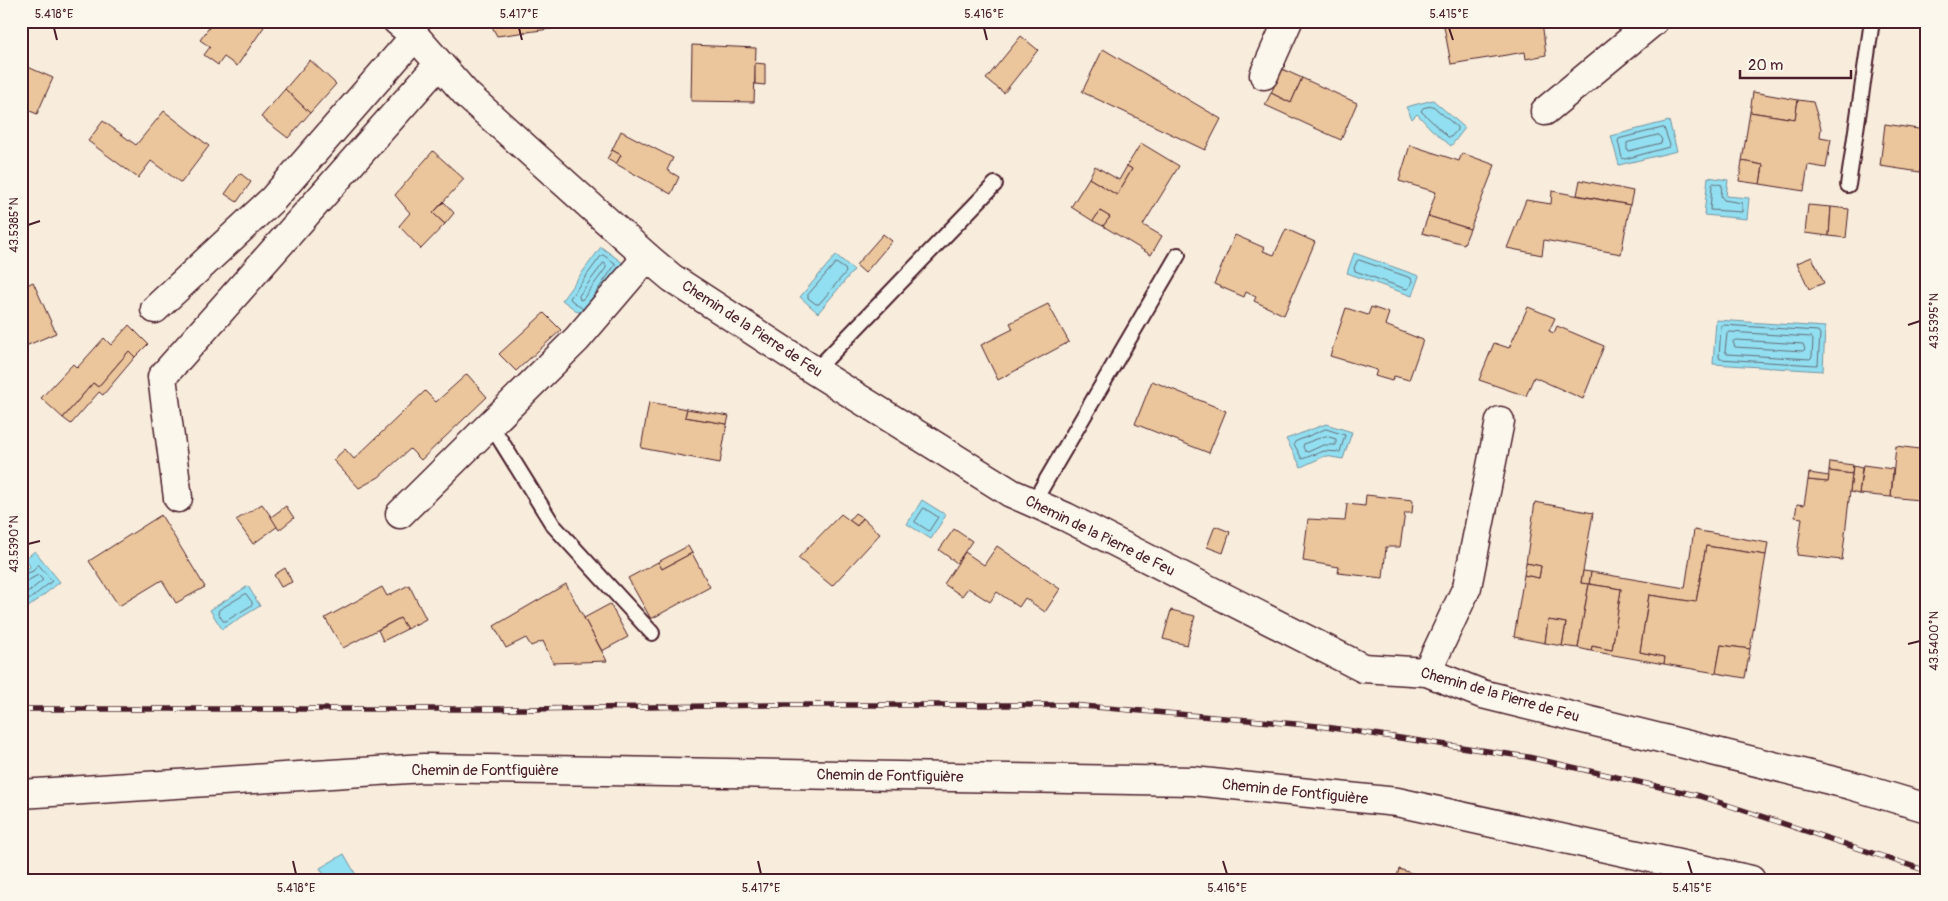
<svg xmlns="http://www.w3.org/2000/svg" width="1948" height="901" viewBox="0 0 1948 901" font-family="Pangolin,sans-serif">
	<rect width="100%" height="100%" fill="#f8eddc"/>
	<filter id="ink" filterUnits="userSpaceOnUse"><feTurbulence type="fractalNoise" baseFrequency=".02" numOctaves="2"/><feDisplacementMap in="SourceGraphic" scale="10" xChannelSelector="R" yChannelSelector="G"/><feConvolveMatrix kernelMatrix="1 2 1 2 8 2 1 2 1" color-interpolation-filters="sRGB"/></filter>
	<g filter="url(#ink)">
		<g fill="#91dff0" stroke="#7592a1">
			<polygon points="1433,100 1465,128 1451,146 1431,129 1417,114 1412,119 1406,107"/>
			<polygon points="1669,121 1677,151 1619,165 1611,136"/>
			<polygon points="1708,177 1728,180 1726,196 1749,198 1747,219 1704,215"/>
			<polygon points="601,247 623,263 585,317 562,300"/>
			<polygon points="1354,253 1419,276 1412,296 1347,273"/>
			<polygon points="836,255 854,270 818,313 800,297"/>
			<polygon points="1716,320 1825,327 1823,371 1713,364"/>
			<polygon points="1326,424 1352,432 1343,459 1325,456 1301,467 1286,439"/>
			<polygon points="922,500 946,515 931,539 907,524"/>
			<polygon points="35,551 60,582 26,609 21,609 21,572 30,567 26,558"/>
			<polygon points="248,586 260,606 222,629 210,610"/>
			<polygon points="344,854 359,880 327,880 320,868"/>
		</g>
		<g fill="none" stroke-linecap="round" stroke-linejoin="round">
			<g stroke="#666c7a" stroke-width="1">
				<polygon points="1433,106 1457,127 1457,130 1451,137 1448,137 1421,111 1423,108"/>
				<polygon points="1664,128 1670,145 1669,147 1625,159 1622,158 1618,141 1619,139"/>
				<polygon points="1659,135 1662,140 1661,143 1629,151 1627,150 1627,143"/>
				<polygon points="1714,183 1722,185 1721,196 1724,200 1742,203 1742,212 1710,210 1712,185"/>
				<polygon points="1359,260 1411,278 1412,281 1409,288 1406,289 1355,271 1354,268 1357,261"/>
				<polygon points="604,263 606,265 606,268 583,299 580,300 579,296"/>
				<polygon points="836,263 845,269 846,272 819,304 816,304 808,298 808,295"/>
				<polyline points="583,309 571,300 570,298 601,256 603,255 615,263 615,265 590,301"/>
				<polygon points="1723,325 1818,331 1820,334 1818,364 1816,365 1720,359 1719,357 1721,327"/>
				<polygon points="1729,332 1811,337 1813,340 1812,357 1810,359 1727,354 1725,351 1727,334"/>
				<polygon points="1736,340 1803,344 1805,349 1803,351 1735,347 1733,342"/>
				<polygon points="1326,429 1345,435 1340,452 1324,451 1302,459 1294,444 1295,442"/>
				<polygon points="1326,436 1336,439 1336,445 1323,445 1308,452 1305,451 1303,447 1304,444"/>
				<polygon points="924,508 938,517 929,531 915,522"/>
				<polyline points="21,576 33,571 38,564 52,581 25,603 21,604"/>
				<polyline points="21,582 27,581 38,575 43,580 21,598"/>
				<polygon points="246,594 252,602 252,605 226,621 223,621 218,613 219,610"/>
			</g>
		</g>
		<g fill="#ebc59b" stroke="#4a1f2b">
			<polygon points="214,21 268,21 237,66 224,57 218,65 204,55 210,47 200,40"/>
			<polygon points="489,21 571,21 572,26 497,36"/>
			<polygon points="1443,21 1517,21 1518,23 1542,21 1546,55 1526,59 1525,52 1451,64"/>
			<polygon points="1021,36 1038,50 1004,93 986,79"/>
			<polygon points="692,45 756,48 754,102 691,101"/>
			<polygon points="1103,49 1221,119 1205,150 1082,92"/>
			<polygon points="310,60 336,84 310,113 285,89"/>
			<polygon points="755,63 765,64 765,85 755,84"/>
			<polygon points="21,64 53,78 37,114 21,107"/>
			<polygon points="1282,69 1302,78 1291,103 1271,93"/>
			<polygon points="1302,78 1357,103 1341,140 1265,105 1271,93 1291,103"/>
			<polygon points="285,89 310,113 288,138 261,117"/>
			<polygon points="1753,92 1798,100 1795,119 1750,112"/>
			<polygon points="1798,100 1813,102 1821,128 1820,137 1831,139 1826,168 1808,165 1804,191 1760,184 1763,165 1742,161 1750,112 1795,119"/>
			<polygon points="164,111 209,146 181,183 151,161 138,178 88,141 103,121 136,145"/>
			<polygon points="1885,124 1925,130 1922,146 1927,147 1927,166 1922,165 1920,172 1880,166"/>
			<polygon points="621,131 673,158 667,170 679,177 671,194 616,164 621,155 612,150"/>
			<polygon points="1141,143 1179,166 1143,225 1162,236 1151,255 1103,226 1110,217 1100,211 1093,221 1071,207 1089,178 1117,195 1132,169 1127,166"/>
			<polygon points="1410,145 1459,161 1462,153 1495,165 1470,229 1428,216 1436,192 1399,181"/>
			<polygon points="612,150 621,155 616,164 607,159"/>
			<polygon points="433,151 464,179 433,213 445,224 421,249 399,226 410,213 395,195"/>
			<polygon points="1742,161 1763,165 1760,184 1739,181"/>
			<polygon points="1095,166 1119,180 1127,166 1132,169 1117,195 1089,178"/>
			<polygon points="240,173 251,182 237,202 225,194"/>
			<polygon points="1580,180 1633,191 1630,205 1577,195"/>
			<polygon points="1552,191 1630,205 1621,254 1544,240 1542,255 1507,248 1526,200 1551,204"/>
			<polygon points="444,202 454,213 445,224 433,213"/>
			<polygon points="1808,205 1831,207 1829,236 1805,233"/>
			<polygon points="1831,207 1849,209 1846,238 1829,236"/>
			<polygon points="1100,211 1110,217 1103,226 1093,221"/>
			<polygon points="1428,216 1470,229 1464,244 1422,233"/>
			<polygon points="1286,229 1315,242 1284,315 1254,301 1256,297 1246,292 1244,297 1214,284 1235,235 1265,248 1263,251 1274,255"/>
			<polygon points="883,234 892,241 865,273 856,265"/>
			<polygon points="1812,257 1824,283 1809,289 1797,263"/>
			<polygon points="33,282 56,333 21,348 21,288"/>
			<polygon points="1048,304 1069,342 998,380 981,345 1013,329 1010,323"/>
			<polygon points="1371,307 1389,313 1385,325 1423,340 1409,380 1394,376 1392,381 1375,376 1377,370 1330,356 1346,308 1368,315"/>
			<polygon points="1528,307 1555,318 1549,331 1554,333 1557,326 1604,346 1583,399 1534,377 1526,396 1479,380 1494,343 1509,348"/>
			<polygon points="544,313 561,330 516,371 499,354"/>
			<polygon points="129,325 148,344 135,357 129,351 98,387 93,383 63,418 41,398 73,364 77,368 104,338 111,345"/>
			<polygon points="129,351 135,357 103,395 99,392 71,424 63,418 93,383 98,387"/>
			<polygon points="467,374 487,397 421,460 410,449 379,477 359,488 333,460 345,449 354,459 425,391 436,402"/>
			<polygon points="1152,381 1226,411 1209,453 1135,424"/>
			<polygon points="649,402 687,409 685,417 727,424 720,463 641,448"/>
			<polygon points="687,409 729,416 727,424 685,417"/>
			<polygon points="1896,446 1927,450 1927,501 1891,497"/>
			<polygon points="1830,462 1853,465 1852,474 1829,471"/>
			<polygon points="1863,465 1893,469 1891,497 1859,494"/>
			<polygon points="1853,466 1862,468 1859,494 1850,492"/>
			<polygon points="1829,471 1852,474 1842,560 1797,555 1802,518 1795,517 1797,504 1804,505 1808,480 1828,482"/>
			<polygon points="1809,473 1829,476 1828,482 1808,480"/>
			<polygon points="1366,495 1413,500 1412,513 1405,513 1400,547 1386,547 1383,578 1338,573 1339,567 1303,561 1308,519 1345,521 1347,504 1365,506"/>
			<polygon points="1535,502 1593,513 1581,583 1589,584 1578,648 1562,646 1566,623 1548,620 1545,643 1514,637 1524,575 1539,578 1541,566 1526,563"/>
			<polygon points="262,504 278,526 253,544 236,520"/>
			<polygon points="286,506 294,518 279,530 271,517"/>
			<polygon points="855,513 863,518 857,526 849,520"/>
			<polygon points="841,514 857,526 863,518 880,534 832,586 798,558"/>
			<polygon points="161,515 205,587 176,603 162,580 119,606 89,561"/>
			<polygon points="1215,526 1230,532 1223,553 1207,547"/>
			<polygon points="954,529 972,541 957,563 939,550"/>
			<polygon points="1694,530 1768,543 1766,555 1706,546 1696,602 1649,595 1640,652 1665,657 1664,664 1591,651 1592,646 1612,650 1621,589 1589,584 1591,572 1685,588"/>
			<polygon points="688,546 692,553 662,569 658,562"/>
			<polygon points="997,546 1060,589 1045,612 1025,598 1019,607 997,592 990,602 968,588 962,596 944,584 965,552 984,565"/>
			<polygon points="1706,546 1766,555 1750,649 1721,645 1716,673 1664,664 1665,657 1640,652 1649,595 1696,602"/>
			<polygon points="692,553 710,587 651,619 628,578 658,562 662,569"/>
			<polygon points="1526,563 1541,566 1539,578 1524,575"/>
			<polygon points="285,568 292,582 281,587 274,575"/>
			<polygon points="1583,571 1591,572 1589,584 1581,583"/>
			<polygon points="566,584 607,661 553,663 543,641 531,646 526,638 506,648 494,626"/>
			<polygon points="1589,584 1621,589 1612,650 1592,646 1591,651 1578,648"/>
			<polygon points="409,585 426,619 407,629 400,618 343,648 325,618 382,587 387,596"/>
			<polygon points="610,604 628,637 602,651 584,618"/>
			<polygon points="1171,610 1195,616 1187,645 1163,639"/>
			<polygon points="400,618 407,629 383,641 378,630"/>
			<polygon points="1548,620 1566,623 1562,646 1545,643"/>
			<polygon points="1721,645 1750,649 1745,678 1716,673"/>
			<polygon points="1399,869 1433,880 1396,880"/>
		</g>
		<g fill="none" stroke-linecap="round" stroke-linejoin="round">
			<g stroke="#4a1f2b" stroke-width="18">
				<g id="service">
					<polyline points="1848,185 1872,21"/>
					<polyline points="815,371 995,184"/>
					<polyline points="491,425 553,525 652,633"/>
					<polyline points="1033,503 1178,255"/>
				</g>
			</g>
			<g stroke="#4a1f2b" stroke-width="31">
				<g id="minor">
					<polyline points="397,21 415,36 467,95 647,257 672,278 815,371 1011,493 1066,517 1363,668 1427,672 1482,694 1850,785 1927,808"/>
					<polyline points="1264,75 1288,21"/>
					<polyline points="1545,111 1654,21"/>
					<polyline points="155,309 273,199 415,36"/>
					<polyline points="178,498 162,377 439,64"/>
					<polyline points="400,514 577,339 647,257"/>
					<polyline points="1427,672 1467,587 1500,421"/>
					<polyline points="21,794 424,768 1193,781 1397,802 1751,880"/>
				</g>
			</g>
			<use href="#service" stroke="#fbf7ec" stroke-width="14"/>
			<use href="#minor" stroke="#fbf7ec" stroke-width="28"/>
			<g stroke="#4a1f2b" stroke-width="5.5">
				<polyline id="rail" points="21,709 531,709 768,705 1071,705 1319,726 1528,757 1700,796 1927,871"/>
			</g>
			<use href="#rail" stroke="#fbf7ec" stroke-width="4" stroke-dasharray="11" stroke-linecap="butt"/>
		</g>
	</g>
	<path fill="none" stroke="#4a1f2b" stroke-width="2" d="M54,28L57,40M519,28L522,40M984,28L987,40M1449,28L1453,40M28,225L40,221M1908,325L1920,321M28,544L40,541M1908,644L1920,641M293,861L296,874M758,861L761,874M1223,861L1227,874M1688,861L1692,874"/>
	<g text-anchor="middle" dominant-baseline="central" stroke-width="4" stroke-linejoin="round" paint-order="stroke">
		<g font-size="15" fill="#4a1f2b" stroke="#fbf7ec">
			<text transform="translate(752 329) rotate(33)">Chemin de la Pierre de Feu</text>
			<text transform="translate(1100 536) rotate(26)">Chemin de la Pierre de Feu</text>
			<text transform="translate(1500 695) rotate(16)">Chemin de la Pierre de Feu</text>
			<text x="485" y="770">Chemin de Fontfiguière</text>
			<text transform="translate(890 776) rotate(1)">Chemin de Fontfiguière</text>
			<text transform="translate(1295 792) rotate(6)">Chemin de Fontfiguière</text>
		</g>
	</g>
	<rect width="1948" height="901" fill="none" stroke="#fbf7ec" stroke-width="55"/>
	<path d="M1740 70v8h111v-8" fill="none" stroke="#4a1f2b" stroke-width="2.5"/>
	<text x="1748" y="70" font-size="15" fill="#4a1f2b" stroke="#fbf7ec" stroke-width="4" paint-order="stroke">20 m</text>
	<rect x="28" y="28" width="1892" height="846" fill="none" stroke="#4a1f2b" stroke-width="2"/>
	<g font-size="12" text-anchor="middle" fill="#4a1f2b">
		<text x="54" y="18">5.418°E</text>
		<text x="519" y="18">5.417°E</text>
		<text x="984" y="18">5.416°E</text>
		<text x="1449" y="18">5.415°E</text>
		<text transform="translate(14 225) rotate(-90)" y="4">43.5385°N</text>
		<text transform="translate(1934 321) rotate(-90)" y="4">43.5395°N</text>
		<text transform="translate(14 544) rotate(-90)" y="4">43.5390°N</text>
		<text transform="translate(1934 641) rotate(-90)" y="4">43.5400°N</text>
		<text x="296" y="892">5.418°E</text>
		<text x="761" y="892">5.417°E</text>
		<text x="1227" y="892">5.416°E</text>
		<text x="1692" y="892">5.415°E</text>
	</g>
</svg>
